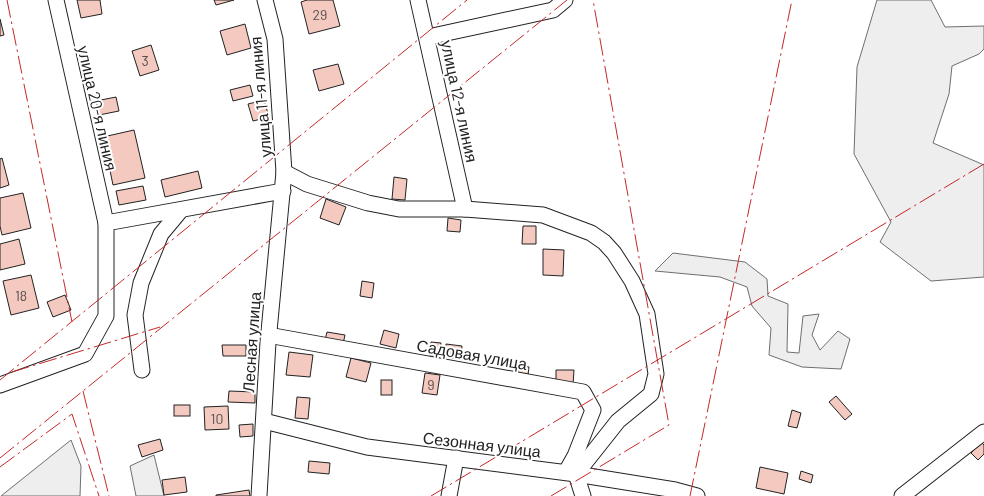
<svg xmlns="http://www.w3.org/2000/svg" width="984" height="496" viewBox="0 0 984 496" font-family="Barlow,sans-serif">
	<rect width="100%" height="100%" fill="#fff"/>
	<g fill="#eee" stroke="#6f6f6f">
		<polygon points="877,0 931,0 945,27 984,26 984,49 979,54 952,66 949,94 933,143 984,165 984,277 931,281 880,242 891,222 854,154 857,67"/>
		<polygon points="673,253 745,262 767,279 768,296 788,304 787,352 799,353 803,316 819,314 812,335 820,350 838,331 850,339 841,369 802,367 769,355 771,328 752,306 747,287 720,277 655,271"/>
		<polygon points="71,440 81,466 80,496 1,496"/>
		<polygon points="154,455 164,496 136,496 130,466"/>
	</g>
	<g fill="#f3c9c0" stroke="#222">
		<polygon points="77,0 100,0 102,14 81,18"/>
		<polygon points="214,0 234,0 216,5"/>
		<polygon points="307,0 333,0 340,26 309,34 301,2"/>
		<polygon points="0,19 4,35 0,36"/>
		<polygon points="245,24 251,48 227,55 220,31"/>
		<polygon points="151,45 159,70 140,76 132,51"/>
		<polygon points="338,64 344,84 319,91 313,70"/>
		<polygon points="250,85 253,96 233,101 230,90"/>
		<polygon points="116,97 119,111 99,115 96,101"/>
		<polygon points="264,100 269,117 253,121 248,104"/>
		<polygon points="134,130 145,178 113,185 103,137"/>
		<polygon points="2,158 9,185 0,188 0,159"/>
		<polygon points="198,171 202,188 165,197 161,180"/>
		<polygon points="394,177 407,179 405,200 392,199"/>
		<polygon points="143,186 146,200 119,205 116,191"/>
		<polygon points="23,193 31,228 2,235 0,226 0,198"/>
		<polygon points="326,199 346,207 339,225 320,218"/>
		<polygon points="448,218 461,220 460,232 447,231"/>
		<polygon points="523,226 536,226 536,244 522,244"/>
		<polygon points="19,239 25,264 0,270 0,244"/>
		<polygon points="543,249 564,250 563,276 543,275"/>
		<polygon points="31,275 39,308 11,315 3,281"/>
		<polygon points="362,281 374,283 372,298 360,296"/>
		<polygon points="65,295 71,310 53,317 47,302"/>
		<polygon points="384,330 399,334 396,348 380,344"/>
		<polygon points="327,332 345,335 343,344 325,340"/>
		<polygon points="431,342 441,343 440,357 430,356"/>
		<polygon points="446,344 462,346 461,359 445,357"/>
		<polygon points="222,345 246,345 246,356 223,356"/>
		<polygon points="289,352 313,355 310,377 286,375"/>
		<polygon points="351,358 371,363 366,382 346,377"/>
		<polygon points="519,365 529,367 528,375 518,373"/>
		<polygon points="556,370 574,370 573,385 556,384"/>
		<polygon points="425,373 440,375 437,395 422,393"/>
		<rect x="381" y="380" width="11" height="15"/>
		<polygon points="229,391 255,392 255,403 228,402"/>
		<polygon points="836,396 852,414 845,420 829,402"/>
		<polygon points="297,397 310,398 308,419 295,418"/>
		<rect x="174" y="405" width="16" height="11"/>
		<polygon points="228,406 229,429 205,430 204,407"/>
		<polygon points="792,410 801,413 797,428 788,426"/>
		<polygon points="253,424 253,436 240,437 239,425"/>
		<polygon points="160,439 163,450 142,457 138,445"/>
		<polygon points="981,442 984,445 984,454 978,460 971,453"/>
		<polygon points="309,461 330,463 329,474 308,472"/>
		<polygon points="760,467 788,473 784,494 756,488"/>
		<polygon points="801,471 813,475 811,483 799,479"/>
		<polygon points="185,477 187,492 164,495 162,480"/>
		<polygon points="249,490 250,496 216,496 216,495"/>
	</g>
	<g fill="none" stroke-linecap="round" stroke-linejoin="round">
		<g stroke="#222" stroke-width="17">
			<g id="minor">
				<polyline points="56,0 106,223"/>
				<polyline points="418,0 465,209"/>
				<polyline points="428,37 553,10 565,0"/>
				<polyline points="284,172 307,184 368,203 399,209 465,209 543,215 591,233 604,242 614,253 632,281 647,314 656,374 651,394 618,421 576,474 583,496"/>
				<polyline points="268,335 583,392 593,410 575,456 566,472"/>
				<polyline points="142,370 135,315 141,283 161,234 181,210"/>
				<polyline points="0,385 85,354 106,316 106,223 283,191"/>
				<polyline points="264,421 367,447 576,474 675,490 697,496"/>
				<polyline points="259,496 268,342 284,172 275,39 265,0"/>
				<polyline points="449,496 456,458"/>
				<polyline points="902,496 984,432"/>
			</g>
		</g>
		<use href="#minor" stroke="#fff" stroke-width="15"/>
		<g stroke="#c62828" stroke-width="1" stroke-dasharray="18 4 2.5 4" stroke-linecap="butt">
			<polyline points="7,0 72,322"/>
			<polyline points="12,372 160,327"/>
			<polyline points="0,380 467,0"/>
			<polyline points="83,391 109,496"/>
			<polyline points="0,458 567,0"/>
			<polyline points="0,467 72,414 99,496"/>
			<polyline points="431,496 984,164"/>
			<polyline points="551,496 669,425 593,0"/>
			<polyline points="690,496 792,0"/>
		</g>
	</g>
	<g text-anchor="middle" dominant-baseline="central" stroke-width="4" stroke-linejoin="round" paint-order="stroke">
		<g font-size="14" fill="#564c4a">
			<text x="320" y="14">29</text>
			<text x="145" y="60">3</text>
			<text x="21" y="295">18</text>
			<text x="431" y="384">9</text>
			<text x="217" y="418">10</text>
		</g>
		<g font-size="16" fill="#222" stroke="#fff">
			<text transform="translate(260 97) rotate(-95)">улица 11-я линия</text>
			<text transform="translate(460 101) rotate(78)">улица 12-я линия</text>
			<text transform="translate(98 108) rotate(77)">улица 20-я линия</text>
			<text transform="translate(251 342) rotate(-86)">Лесная улица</text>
			<text transform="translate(472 354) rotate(10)">Садовая улица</text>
			<text transform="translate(482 444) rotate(7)">Сезонная улица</text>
		</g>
	</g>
</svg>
